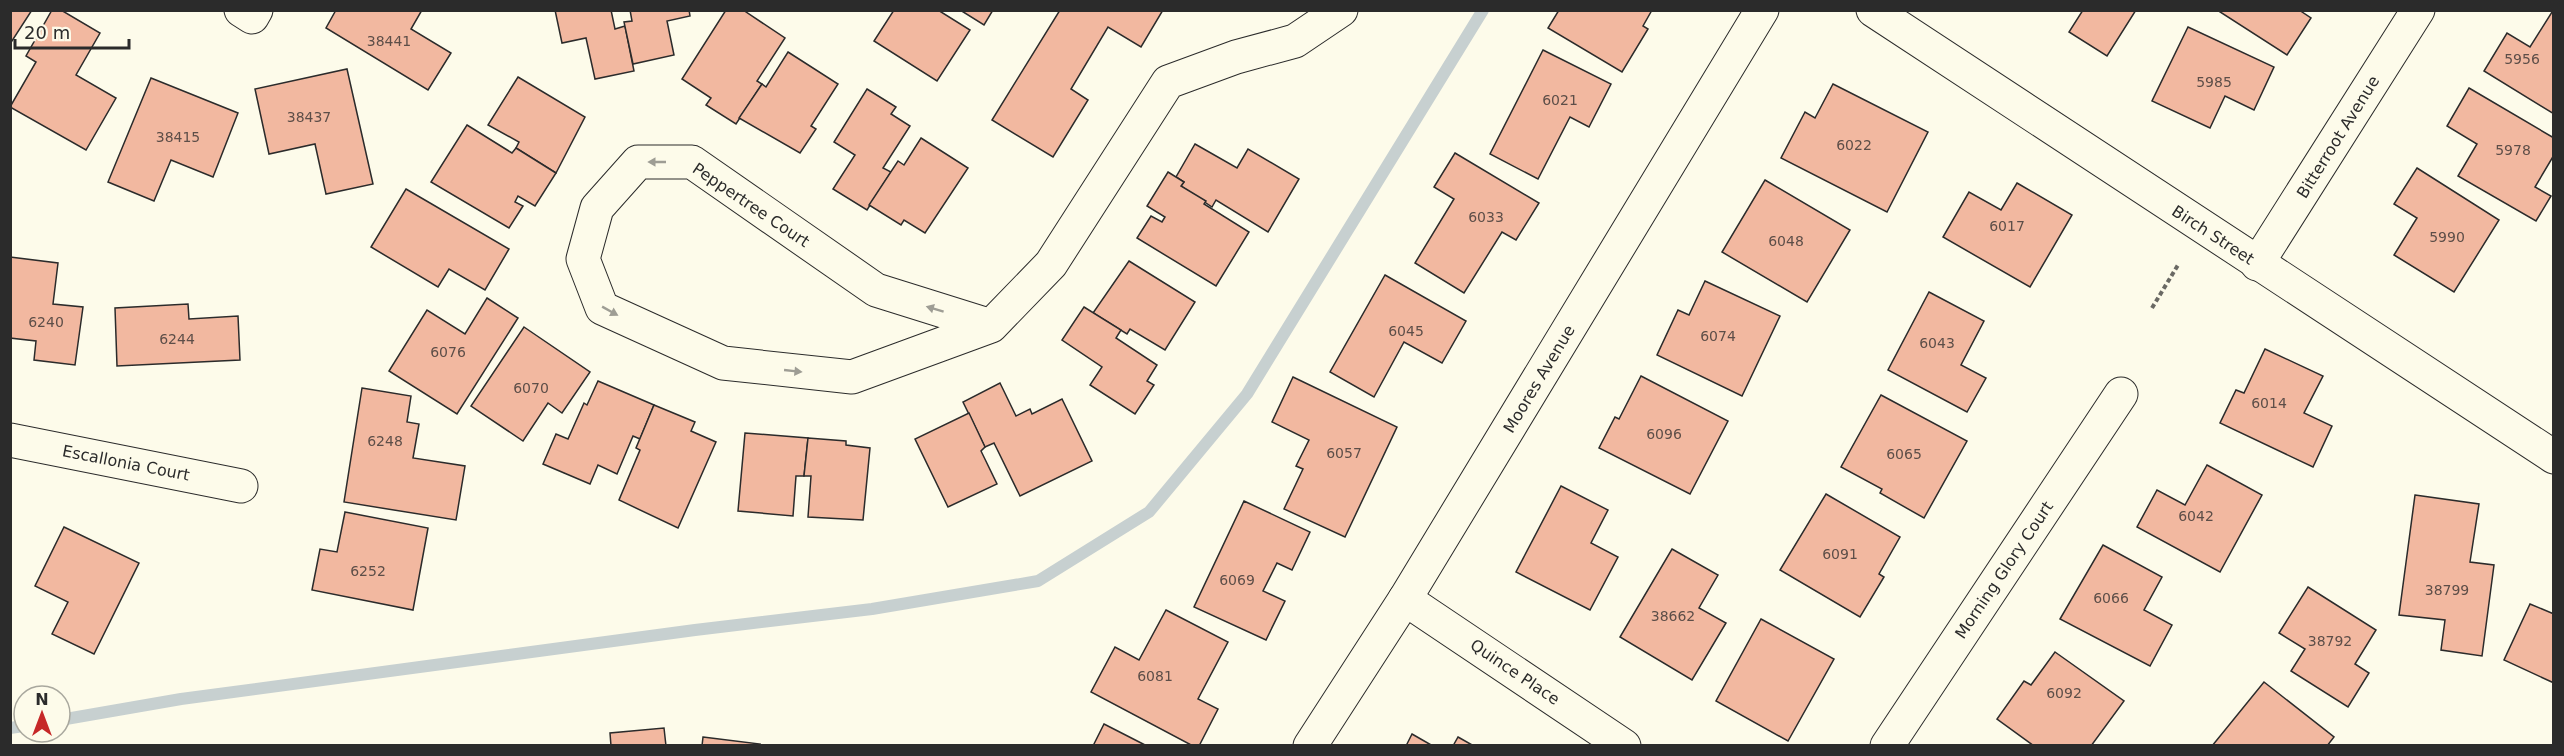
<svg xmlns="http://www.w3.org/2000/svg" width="2564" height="756" viewBox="0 0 2564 756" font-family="'DejaVu Sans',sans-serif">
	<rect width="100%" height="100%" fill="#fdfbea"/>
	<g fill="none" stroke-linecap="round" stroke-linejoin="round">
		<g stroke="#c7d0d0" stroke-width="12">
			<polyline points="60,720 181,699 695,630 872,609 1038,581 1149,512 1247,394 1483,10"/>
			<polyline points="10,728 24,726"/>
		</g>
	</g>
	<g fill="#f2b8a0" stroke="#2b2b2b" stroke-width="1.5">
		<polygon points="10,10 32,10 10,44"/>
		<polygon points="52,10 61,10 100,33 76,75 116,98 86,150 10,107 36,62 26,56"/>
		<polygon points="336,10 422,10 411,29 451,53 428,90 326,28"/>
		<polygon points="555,10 611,10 615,29 625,26 634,71 595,79 586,38 562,43"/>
		<polygon points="630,10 689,10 690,16 667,21 674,55 633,64 624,22 632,21"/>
		<polygon points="726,10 743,10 785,38 757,81 762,84 736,124 706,105 711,98 682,79"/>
		<polygon points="894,10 938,10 970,30 937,81 874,41"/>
		<polygon points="960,10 993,10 984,25"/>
		<polygon points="1060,10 1163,10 1141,47 1108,27 1071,89 1088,100 1053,157 992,120"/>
		<polygon points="1559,10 1652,10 1643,26 1648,29 1622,72 1548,28"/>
		<polygon points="2083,10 2136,10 2107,56 2069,32"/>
		<polygon points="2217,10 2299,10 2311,18 2287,55"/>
		<polygon points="2552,12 2554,13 2554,114 2484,71 2507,33 2530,47"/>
		<polygon points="2188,27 2274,67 2254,110 2225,96 2210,128 2152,101"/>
		<polygon points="1543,50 1611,84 1589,127 1570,117 1538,179 1490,154"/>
		<polygon points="788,52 838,84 811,126 816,129 800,153 739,118 762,84 766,87"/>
		<polygon points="347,69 373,184 326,194 315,144 269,154 255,89"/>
		<polygon points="518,77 585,117 556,173 516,148 519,142 488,125"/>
		<polygon points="151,78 238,113 213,177 171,160 154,201 108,182"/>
		<polygon points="1833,84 1928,132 1887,212 1781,158 1805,112 1815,118"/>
		<polygon points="2469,88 2554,138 2554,155 2535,187 2551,196 2536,221 2458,176 2477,144 2447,126"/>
		<polygon points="867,89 896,107 891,114 910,126 883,168 891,172 867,210 833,189 855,155 834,142"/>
		<polygon points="467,125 512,153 516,148 556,173 535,206 518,196 515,202 523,206 509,228 431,182"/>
		<polygon points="921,138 968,168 925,233 904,220 901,225 869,205 898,161 904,165"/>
		<polygon points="1195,144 1237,168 1248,149 1299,179 1268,232 1216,200 1212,207 1181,186 1184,182 1176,177"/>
		<polygon points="1455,153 1539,203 1516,240 1502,232 1464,293 1415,263 1454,199 1434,187"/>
		<polygon points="2417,168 2499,220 2454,292 2394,255 2417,218 2394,204"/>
		<polygon points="1168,172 1184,182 1181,186 1206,201 1204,204 1249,232 1216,286 1137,238 1151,216 1162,222 1165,217 1147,206"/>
		<polygon points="1765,180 1850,230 1807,302 1722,252"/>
		<polygon points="2017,183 2072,215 2030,287 1943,237 1969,192 2001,210"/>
		<polygon points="406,189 509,249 485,290 449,269 438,287 371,247"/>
		<polygon points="10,257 58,263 53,304 83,307 75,365 34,360 36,341 10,338"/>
		<polygon points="1129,261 1195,302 1165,350 1130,329 1127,334 1093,313"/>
		<polygon points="1385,275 1466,321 1442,363 1404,342 1374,397 1330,372"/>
		<polygon points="1705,281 1780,316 1742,396 1657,355 1678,310 1689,315"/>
		<polygon points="1929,292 1984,321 1961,365 1986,378 1967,412 1888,370"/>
		<polygon points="487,298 518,318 457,414 389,371 427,310 465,334"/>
		<polygon points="188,304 189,319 238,316 240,360 117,366 115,308"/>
		<polygon points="1084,307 1121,330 1116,338 1157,365 1147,381 1154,385 1135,414 1090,385 1102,367 1062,340"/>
		<polygon points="524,327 590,372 562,413 548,403 523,441 471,406"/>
		<polygon points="2265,349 2323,376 2304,413 2332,426 2313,467 2220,423 2236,390 2244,393"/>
		<polygon points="1641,376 1728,421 1690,494 1599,448 1615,417 1619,419"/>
		<polygon points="1293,377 1397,427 1345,537 1284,509 1303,469 1296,466 1309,440 1272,422"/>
		<polygon points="598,381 654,405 640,439 633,436 617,474 598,465 590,484 543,464 556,434 568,439 584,403 587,405"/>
		<polygon points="1000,383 1016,416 1030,409 1032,414 1062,399 1092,461 1020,496 994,443 985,447 963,402"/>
		<polygon points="362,388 411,396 407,422 419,424 413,458 465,466 456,520 344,502"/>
		<polygon points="1881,395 1967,441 1924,518 1880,493 1882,489 1841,467"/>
		<polygon points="654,405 695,422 691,431 716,442 678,528 619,500 640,450 636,448"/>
		<polygon points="969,413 985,447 981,451 997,484 948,507 915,439"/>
		<polygon points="745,433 808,438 804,476 796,476 793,516 738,511"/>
		<polygon points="808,438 846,441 846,445 870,448 863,520 808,517 811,476 804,476"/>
		<polygon points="2207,465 2262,495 2220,572 2137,527 2157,490 2185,505"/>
		<polygon points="1561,486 1608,510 1591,543 1618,557 1590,610 1516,572"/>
		<polygon points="1826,494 1900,537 1879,574 1884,577 1860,617 1780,570"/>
		<polygon points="2415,495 2479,504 2470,562 2494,565 2482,656 2441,650 2445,620 2399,615"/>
		<polygon points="1244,501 1310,532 1292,570 1277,563 1263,591 1285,601 1266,640 1194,607"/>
		<polygon points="345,512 428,528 413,610 312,590 320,549 337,552"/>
		<polygon points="64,527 139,563 94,654 52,634 68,602 35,586"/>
		<polygon points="2103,545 2162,577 2144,610 2172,625 2150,666 2060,619"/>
		<polygon points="1672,549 1718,575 1699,608 1726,623 1692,680 1620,637"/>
		<polygon points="2308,587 2376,630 2355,664 2369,673 2348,707 2291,671 2305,649 2279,633"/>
		<polygon points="2530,604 2554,614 2554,683 2504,660"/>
		<polygon points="1166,610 1228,642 1198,699 1218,709 1199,746 1193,746 1091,692 1115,647 1139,660"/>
		<polygon points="1761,619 1834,659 1788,741 1716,701"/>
		<polygon points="2055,652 2124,701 2091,746 2034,746 1997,719 2024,681 2031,685"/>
		<polygon points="2264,682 2334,737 2327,746 2212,746"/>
		<polygon points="1104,724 1147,746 1093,746"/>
		<polygon points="664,728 666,746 611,746 610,733"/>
		<polygon points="1412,734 1433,746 1406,746"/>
		<polygon points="703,737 760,744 759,746 702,746"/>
		<polygon points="1458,737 1474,746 1453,746"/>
	</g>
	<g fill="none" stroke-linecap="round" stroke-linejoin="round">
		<g stroke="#2b2b2b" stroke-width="35">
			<g id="minor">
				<polyline points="241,10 252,17 256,10"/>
				<polyline points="1873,10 2554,457"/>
				<polyline points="2257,264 2418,10"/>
				<polyline points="991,326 876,290 692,162 638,162 597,208 583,259 602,308 723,363 852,377 991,326 1051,264 1168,82 1236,57 1295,41 1341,10"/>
				<polyline points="10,440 241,486"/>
				<polyline points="1405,599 1624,746"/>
				<polyline points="1310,746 1405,599 1762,10"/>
				<polyline points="1887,746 2121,394"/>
			</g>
		</g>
		<polyline stroke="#6a6964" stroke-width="4" stroke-dasharray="4.5 3" stroke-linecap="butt" points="2152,308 2178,265"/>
		<use href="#minor" stroke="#fdfbea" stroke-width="33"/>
	</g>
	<defs><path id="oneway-solid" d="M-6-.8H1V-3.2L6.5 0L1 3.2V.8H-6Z" transform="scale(1.5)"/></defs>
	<g fill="#9e9d94">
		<use href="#oneway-solid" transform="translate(657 162) rotate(180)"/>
		<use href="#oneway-solid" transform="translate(935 309) rotate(-163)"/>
		<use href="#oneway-solid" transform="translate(610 311) rotate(29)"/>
		<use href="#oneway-solid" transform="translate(793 371) rotate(6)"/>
	</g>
	<g text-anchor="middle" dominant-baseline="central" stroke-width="4.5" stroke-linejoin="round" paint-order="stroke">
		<g font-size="14" fill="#5d4e48">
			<text x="389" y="41">38441</text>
			<text x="2522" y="59">5956</text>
			<text x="2214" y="82">5985</text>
			<text x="1560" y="100">6021</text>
			<text x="309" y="117">38437</text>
			<text x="178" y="137">38415</text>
			<text x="1854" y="145">6022</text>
			<text x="2513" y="150">5978</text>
			<text x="1486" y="217">6033</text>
			<text x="2007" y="226">6017</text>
			<text x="2447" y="237">5990</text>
			<text x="1786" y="241">6048</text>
			<text x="46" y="322">6240</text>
			<text x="1406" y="331">6045</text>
			<text x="1718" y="336">6074</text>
			<text x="177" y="339">6244</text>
			<text x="1937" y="343">6043</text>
			<text x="448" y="352">6076</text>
			<text x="531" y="388">6070</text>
			<text x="2269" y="403">6014</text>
			<text x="1664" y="434">6096</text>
			<text x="385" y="441">6248</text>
			<text x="1344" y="453">6057</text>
			<text x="1904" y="454">6065</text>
			<text x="2196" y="516">6042</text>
			<text x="1840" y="554">6091</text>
			<text x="368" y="571">6252</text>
			<text x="1237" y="580">6069</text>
			<text x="2447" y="590">38799</text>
			<text x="2111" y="598">6066</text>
			<text x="1673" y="616">38662</text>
			<text x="2330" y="641">38792</text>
			<text x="1155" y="676">6081</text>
			<text x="2064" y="693">6092</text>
		</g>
		<g font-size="16" fill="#2b2b2b" stroke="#fdfbea">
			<text transform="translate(2338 137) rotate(-58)">Bitterroot Avenue</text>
			<text transform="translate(751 205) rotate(34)">Peppertree Court</text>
			<text transform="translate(2213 235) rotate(33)">Birch Street</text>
			<text transform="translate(1539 379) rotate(-59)">Moores Avenue</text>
			<text transform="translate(126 463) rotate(11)">Escallonia Court</text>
			<text transform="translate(2004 570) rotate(-56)">Morning Glory Court</text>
			<text transform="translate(1515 672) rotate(34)">Quince Place</text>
		</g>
	</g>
	<rect width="2564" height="756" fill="none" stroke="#2b2b2b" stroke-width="24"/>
	<g transform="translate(42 714)"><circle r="28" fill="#fdfbea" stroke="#a9a89e" stroke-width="1.5"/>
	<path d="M0-4.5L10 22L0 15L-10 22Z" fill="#c62828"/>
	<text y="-9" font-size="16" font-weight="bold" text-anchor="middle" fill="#2b2b2b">N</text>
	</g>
	<path d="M15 39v9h114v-9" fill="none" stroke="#2b2b2b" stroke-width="3"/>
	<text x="24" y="39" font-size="18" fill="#2b2b2b" stroke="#fdfbea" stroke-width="4.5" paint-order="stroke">20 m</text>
</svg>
